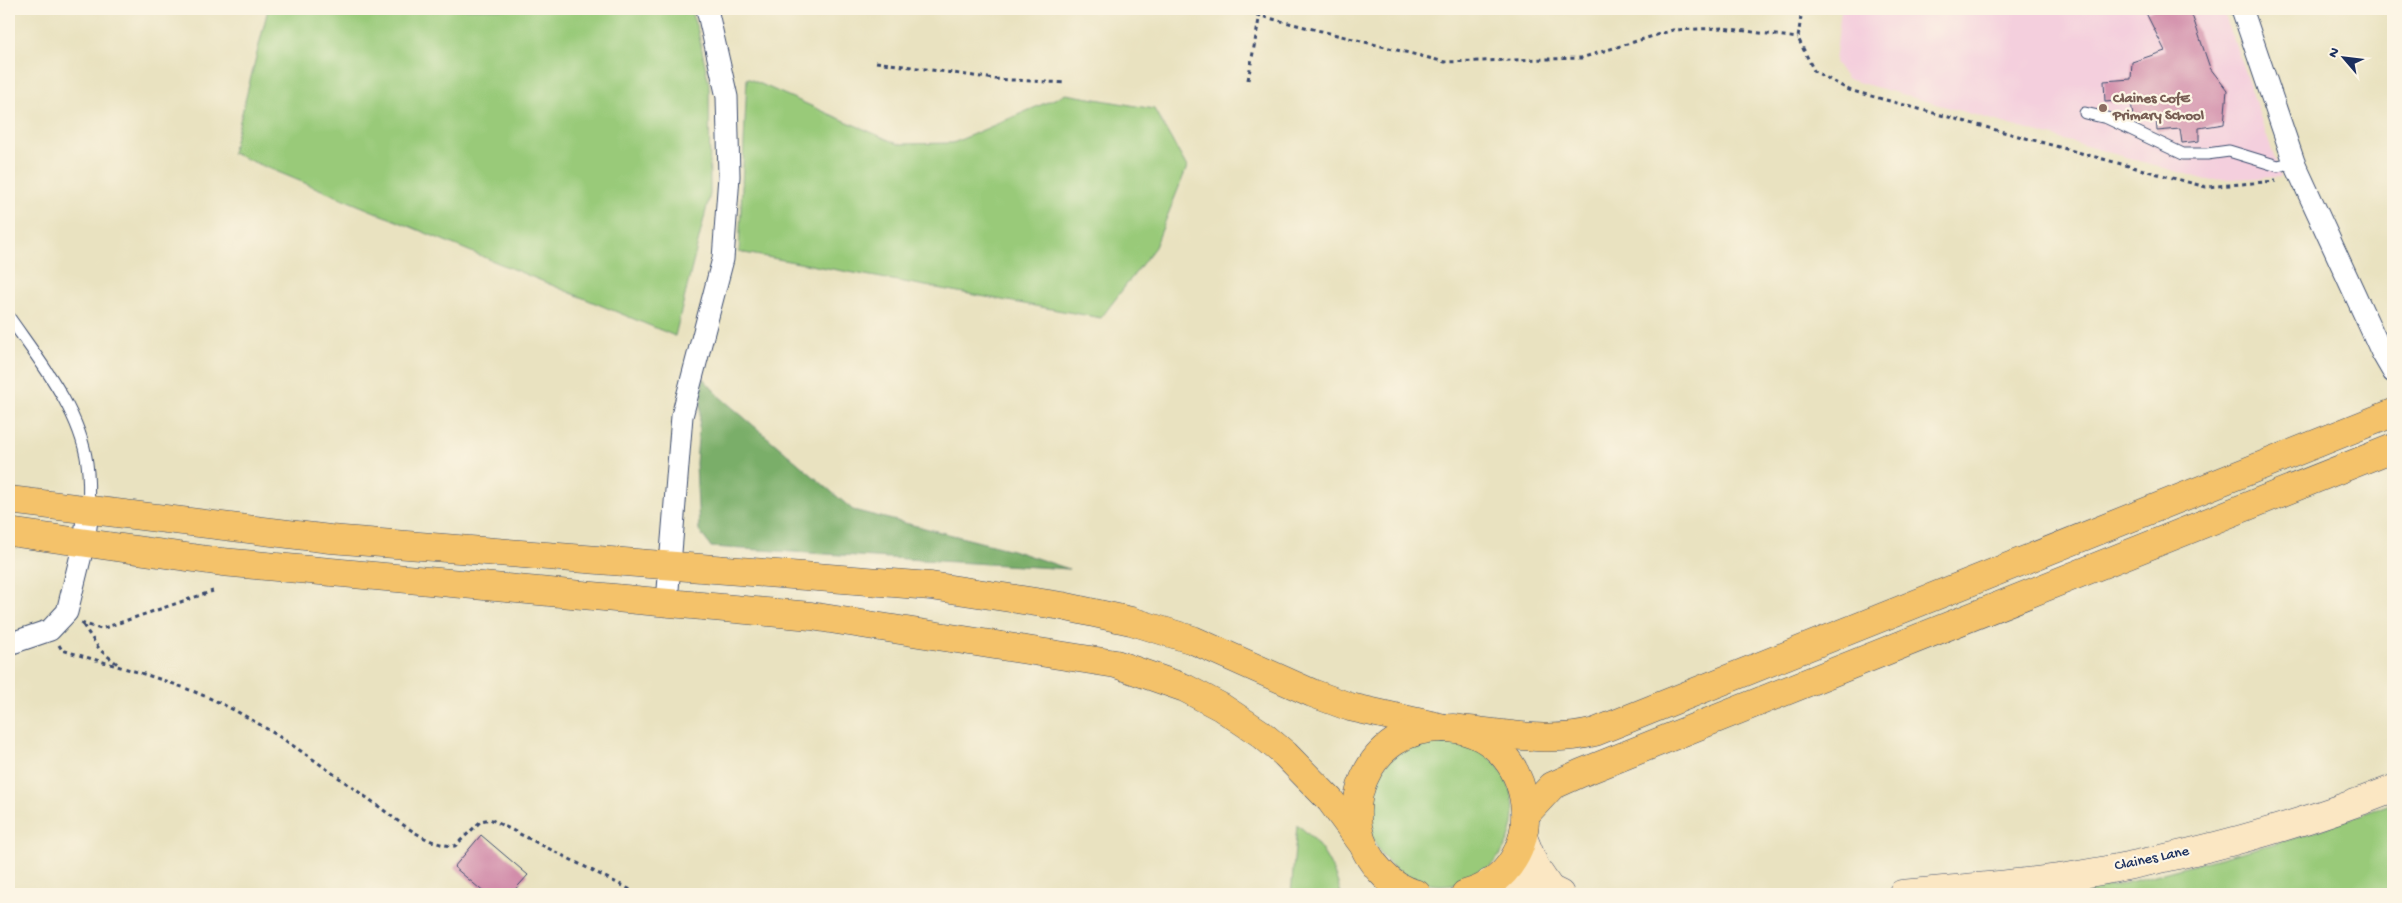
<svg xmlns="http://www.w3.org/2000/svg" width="2402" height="903" viewBox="0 0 2402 903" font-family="'Gochi Hand',sans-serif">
	<rect width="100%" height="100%" fill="#fcf5e5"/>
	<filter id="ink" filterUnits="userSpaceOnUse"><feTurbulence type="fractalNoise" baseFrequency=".02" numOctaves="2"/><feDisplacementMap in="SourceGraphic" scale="10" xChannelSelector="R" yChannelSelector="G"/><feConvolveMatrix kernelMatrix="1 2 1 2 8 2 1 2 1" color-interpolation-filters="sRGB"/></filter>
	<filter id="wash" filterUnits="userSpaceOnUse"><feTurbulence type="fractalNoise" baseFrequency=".0096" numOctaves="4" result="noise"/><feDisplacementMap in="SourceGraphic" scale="20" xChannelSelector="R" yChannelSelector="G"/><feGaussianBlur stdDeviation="1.12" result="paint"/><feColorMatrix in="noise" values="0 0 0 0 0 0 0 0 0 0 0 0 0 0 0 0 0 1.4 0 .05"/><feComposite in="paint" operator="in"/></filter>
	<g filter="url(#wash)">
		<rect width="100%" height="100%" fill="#e9e2c0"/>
		<polygon fill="#f4cfdd" points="1841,9 2223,9 2281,177 2207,180 1847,79 1835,62"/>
		<g fill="#99ca79" stroke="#5a7c6c">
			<polygon points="268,9 690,9 698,31 709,84 710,194 675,336 232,153"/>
			<polygon points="747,78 898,144 953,143 1066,94 1154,109 1187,167 1155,247 1101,318 739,252"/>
			<circle cx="1441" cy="812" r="73"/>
			<polygon points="2393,803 2393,894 2055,894 2054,891 2114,886 2306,835"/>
			<path d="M1297,825C1319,839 1335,869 1341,894H1291Z"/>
		</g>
		<polygon fill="#7aae69" stroke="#4a6e64" points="703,378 720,397 853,510 1012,550 1069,569 711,547 699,530 696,463"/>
		<g id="blocks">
			<g fill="#d28daa">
				<polygon points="2155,9 2190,9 2210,68 2227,90 2224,124 2199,128 2199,141 2182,143 2180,129 2157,131 2156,115 2133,118 2131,100 2105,102 2104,81 2131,79 2132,62 2165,51 2146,13"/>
				<polygon points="481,835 528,875 511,894 486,894 454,867"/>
			</g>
		</g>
	</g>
	<g filter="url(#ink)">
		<use href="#blocks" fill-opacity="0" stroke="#3a4a6d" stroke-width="1"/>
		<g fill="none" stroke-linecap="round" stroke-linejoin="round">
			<g stroke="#3a4a6d" stroke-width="13">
				<g id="lane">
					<polyline points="2085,113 2107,118 2183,154 2207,154 2229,151 2278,166 2294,162"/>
					<path d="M9,317C38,359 80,410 87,463C89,478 89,494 88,509"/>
					<polyline points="2071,876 2078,894"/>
				</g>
			</g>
			<g stroke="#3a4a6d" stroke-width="23">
				<g id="street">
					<polyline points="2242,9 2294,162 2382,353 2393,372"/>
					<polyline points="667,602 682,416 723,259 729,176 727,97 707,9"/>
					<polyline points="9,644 50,630 67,612 84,543 88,511"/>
				</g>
			</g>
			<g stroke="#3a4a6d" stroke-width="29">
				<g id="secondary">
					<polyline points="1523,837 1535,867 1550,889"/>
					<path d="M1489,883C1519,877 1534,880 1560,894"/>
					<path d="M1902,894C1959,888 2016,885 2072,876C2181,858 2290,829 2393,789"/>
				</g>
			</g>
			<g stroke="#3a4a6d" stroke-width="29">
				<g id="highway">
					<polyline points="9,500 330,539 931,586 1062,606 1131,621 1193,640 1312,693 1350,707 1444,728"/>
					<polyline points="9,532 222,562 811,616 1116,664 1185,688 1221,707 1260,733 1285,754 1330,800 1361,842"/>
					<path d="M1452,728C1499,733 1549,744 1595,732L2393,413"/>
					<polyline points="1526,814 1552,786 1581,773 2393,448"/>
					<path d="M1417,894C1404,891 1391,883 1382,873C1328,818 1367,725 1445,728C1539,731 1556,872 1465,894"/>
				</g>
			</g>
			<g stroke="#3a4a6d" stroke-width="3" stroke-dasharray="4 4" stroke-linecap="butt">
				<polyline points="1233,9 1445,62 1581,58 1673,30 1723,28 1798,38"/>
				<polyline points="1802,9 1798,38 1814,71 1849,90 2206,187 2276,181"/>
				<polyline points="876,62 995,79 1066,83"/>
				<polyline points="1248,80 1260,14"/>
				<polyline points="81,623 101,629 213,591"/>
				<polyline points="83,625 100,650 120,666"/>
				<path d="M59,645L62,650C115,666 170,679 220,703C274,729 322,766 370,800C394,817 424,846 455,846L481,821L490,819L639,894"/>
			</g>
			<use href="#lane" stroke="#fff" stroke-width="11"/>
			<use href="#street" stroke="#fff" stroke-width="21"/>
			<use href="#secondary" stroke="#fbe7c3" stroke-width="28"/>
			<use href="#highway" stroke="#f4c26a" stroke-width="28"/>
		</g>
	</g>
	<circle fill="#8d6e63" stroke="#fcf5e5" stroke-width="2" cx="2103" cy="108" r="5"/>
	<g text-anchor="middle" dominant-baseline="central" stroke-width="4.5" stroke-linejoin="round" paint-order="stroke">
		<g font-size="15" font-weight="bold" fill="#785e54" stroke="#fcf5e5" text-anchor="start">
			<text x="2113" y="99">Claines CofE<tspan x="2113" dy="17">Primary School</tspan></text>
		</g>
		<g font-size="15" fill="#1b2f5e" stroke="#fcf5e5">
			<text transform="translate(2152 859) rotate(-12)">Claines Lane</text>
		</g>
	</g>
	<rect width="2402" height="903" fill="none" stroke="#fcf5e5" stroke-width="30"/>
	<g transform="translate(2344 58) rotate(298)" stroke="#fcf5e5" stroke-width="4" paint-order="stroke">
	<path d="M0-4L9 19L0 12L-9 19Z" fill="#1b2f5e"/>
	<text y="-8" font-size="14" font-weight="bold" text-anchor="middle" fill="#1b2f5e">N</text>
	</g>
</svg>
